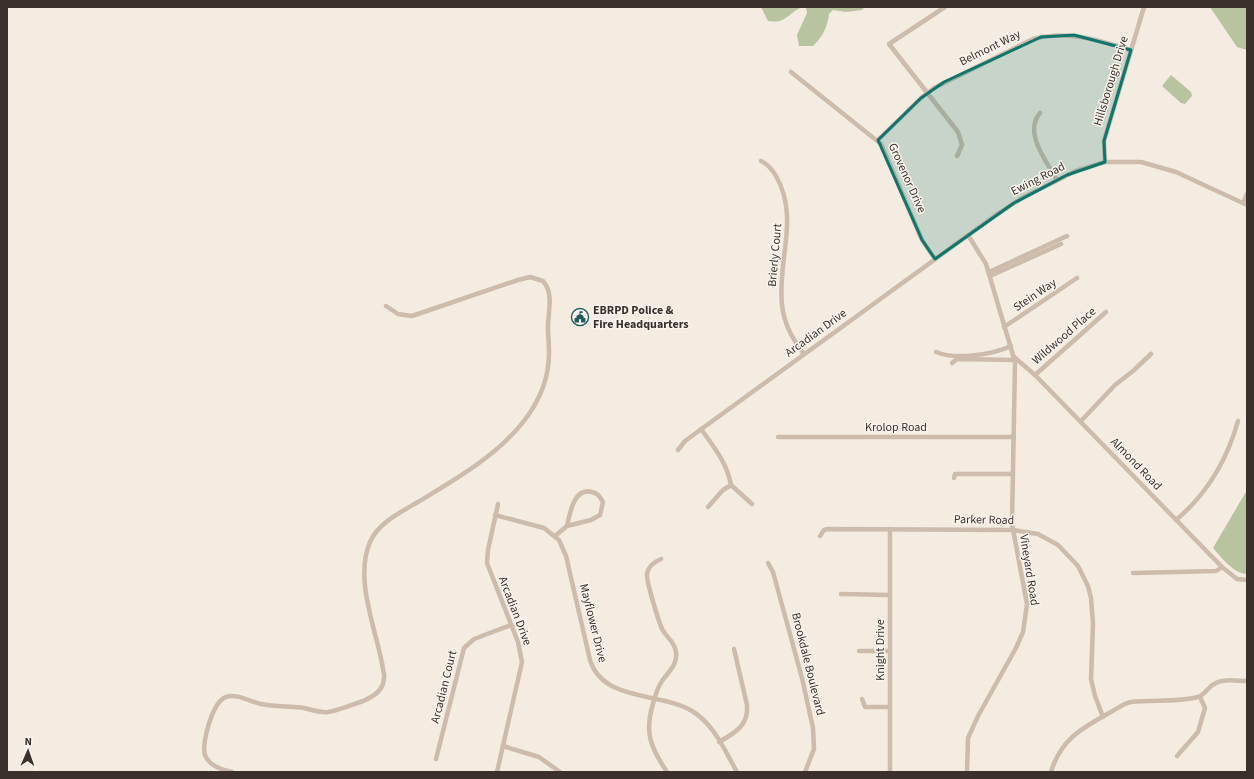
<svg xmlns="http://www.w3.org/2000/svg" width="1254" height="779" viewBox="0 0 1254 779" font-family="'Source Sans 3',sans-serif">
	<rect width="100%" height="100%" fill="#f4ebe1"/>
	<g fill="#b8c4a0">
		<path d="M761,7H802C787,14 786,24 768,21Z"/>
		<path d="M806,7H865L862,10L846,12L833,10L829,14C827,28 823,36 813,46H799L797,35L807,13Z"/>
		<polygon points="1210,7 1247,7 1247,50 1237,47"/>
		<polygon points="1171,75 1191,92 1192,96 1185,104 1181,103 1162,86"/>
		<path d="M1247,490V574C1234,574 1221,557 1213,548Z"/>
	</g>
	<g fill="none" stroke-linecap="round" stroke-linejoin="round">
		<g stroke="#cdbbac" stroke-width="4.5">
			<polyline points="945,7 889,44 958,132 962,145 957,156"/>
			<polyline points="791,72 881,144 922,240 935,259"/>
			<path d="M1040,113C1023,133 1047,162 1057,180"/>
			<path d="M878,140L921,98L934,88L1033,39C1068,30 1098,40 1131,50"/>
			<path d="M761,161C768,164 772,169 776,176C800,218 777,260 782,305C784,324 792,339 804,354"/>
			<polyline points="1105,162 1104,141 1144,7"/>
			<polyline points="1243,203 1247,194"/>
			<polyline points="989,272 1067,236"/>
			<polyline points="990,276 1061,244"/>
			<polyline points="1004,327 1077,278"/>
			<path d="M936,352C955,360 992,355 1011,346"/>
			<polyline points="1014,357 1035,375 1222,567 1237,579 1247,580"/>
			<polyline points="952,363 957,359 1015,360"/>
			<polyline points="1035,375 1106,312"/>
			<polyline points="1081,421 1115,385 1133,371 1151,354"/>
			<path d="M701,429C714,447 727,463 731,485"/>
			<polyline points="778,437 1014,437"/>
			<polyline points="678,450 685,441 996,215 1022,198 1076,171 1105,162 1141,162 1176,172 1247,205"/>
			<polyline points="954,478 955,474 1013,474"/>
			<polyline points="731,485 752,504"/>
			<polyline points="708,507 723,490 731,485"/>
			<path d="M495,515L544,528L559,540L566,556L590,660C603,702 661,692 692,711C714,724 725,751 737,772"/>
			<path d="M1176,520C1207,494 1227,460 1238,421"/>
			<path d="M555,536L567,526L591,520L600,515L603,502C600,497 598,493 592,492C574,487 570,513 567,526"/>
			<polyline points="820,536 824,530 828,529 1013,530 1038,534 1058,545 1078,566 1088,586 1091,598 1093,624 1091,679 1095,696 1103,717"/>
			<path d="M661,559C654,562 648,566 647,574C646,581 659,622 662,629C667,638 675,642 676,652C678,665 668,672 662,681C657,688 655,696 653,704C644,733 651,748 667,772"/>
			<polyline points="768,563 773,572 802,678 813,728 814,749 805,772"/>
			<polyline points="1133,573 1216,571 1222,567"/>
			<polyline points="841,594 890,595"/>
			<polyline points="859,651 890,651"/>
			<polyline points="862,699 865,707 890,707"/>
			<path d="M719,742C735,733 749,725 747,705L734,649"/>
			<polyline points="503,746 539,757 560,772"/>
			<polyline points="1177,756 1198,732 1205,708 1200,697"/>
			<polyline points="436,759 464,648 474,639 511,625"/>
			<path d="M232,772C222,770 209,766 205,755C201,743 213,701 226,697C236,693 251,702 261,704C275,707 290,706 304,708C312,710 320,713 328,712C340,710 351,705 363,701C375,696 385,689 384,675C379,635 353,582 370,542C378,523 401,512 418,502C469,471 539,432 548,367C550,355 549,343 548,331C547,315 555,294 543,281L530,277L518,280L412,316L398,314L386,306"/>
			<polyline points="497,772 522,662 518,642 487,563 488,550 498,504"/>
			<polyline points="890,772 890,529"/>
			<polyline points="967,772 968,738 978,716 1016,648 1023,632 1027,604 1012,524 1015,362 986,264 968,235"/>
			<path d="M1051,772C1061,739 1081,729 1109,713C1115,710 1124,703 1131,702C1153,699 1176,703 1198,697C1204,696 1208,687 1214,684C1223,678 1237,681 1247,681"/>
		</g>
	</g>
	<path fill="#0f766e" fill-opacity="0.2" stroke="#0f766e" stroke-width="3" stroke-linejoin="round" d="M1074,35L1131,50L1104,141L1105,162L1067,175L1014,203L935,259L922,240L878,140L921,98L944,82L1041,37Z"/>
	<defs>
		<g id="civic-ring" transform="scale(0.9)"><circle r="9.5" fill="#fbf5ee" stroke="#1f5a5e" stroke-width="1.5"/><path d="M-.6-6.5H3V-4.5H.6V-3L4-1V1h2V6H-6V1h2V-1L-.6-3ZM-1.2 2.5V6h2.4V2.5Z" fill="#1f5a5e"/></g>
	</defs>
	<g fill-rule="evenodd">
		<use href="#civic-ring" x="580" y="317"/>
	</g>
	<g text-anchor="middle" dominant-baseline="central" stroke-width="3" stroke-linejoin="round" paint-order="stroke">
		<g font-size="12" fill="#3b302b" stroke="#fbf5ee">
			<text transform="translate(990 48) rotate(-26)">Belmont Way</text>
			<text transform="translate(1111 81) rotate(-73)">Hillsborough Drive</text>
			<text transform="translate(907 178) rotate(66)">Grovenor Drive</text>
			<text transform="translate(1038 179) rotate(-27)">Ewing Road</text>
			<text transform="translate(775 255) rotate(-85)">Brierly Court</text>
			<text transform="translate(1035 295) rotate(-34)">Stein Way</text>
			<text transform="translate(816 333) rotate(-36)">Arcadian Drive</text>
			<text transform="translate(1064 336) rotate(-41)">Wildwood Place</text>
			<text x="896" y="427">Krolop Road</text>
			<text transform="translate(1136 464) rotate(46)">Almond Road</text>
			<text transform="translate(984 520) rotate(1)">Parker Road</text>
			<text transform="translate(1029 570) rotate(81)">Vineyard Road</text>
			<text transform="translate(515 611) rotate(69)">Arcadian Drive</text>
			<text transform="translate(593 623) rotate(76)">Mayflower Drive</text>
			<text transform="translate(880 650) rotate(-90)">Knight Drive</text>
			<text transform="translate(808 664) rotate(76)">Brookdale Boulevard</text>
			<text transform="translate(444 687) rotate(-76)">Arcadian Court</text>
		</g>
		<g font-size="12" font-weight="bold" fill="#3b302b" stroke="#fbf5ee" text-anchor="start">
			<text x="593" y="310">EBRPD Police &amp;<tspan x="593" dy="14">Fire Headquarters</tspan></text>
		</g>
	</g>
	<rect width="1254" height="779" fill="none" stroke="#3b302b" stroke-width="16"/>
	<g transform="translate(28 751) rotate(2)" stroke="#fbf5ee" stroke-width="3" paint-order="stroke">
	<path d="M0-3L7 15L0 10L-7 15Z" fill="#3b302b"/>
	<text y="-6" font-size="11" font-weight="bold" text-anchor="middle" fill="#3b302b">N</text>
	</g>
</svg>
